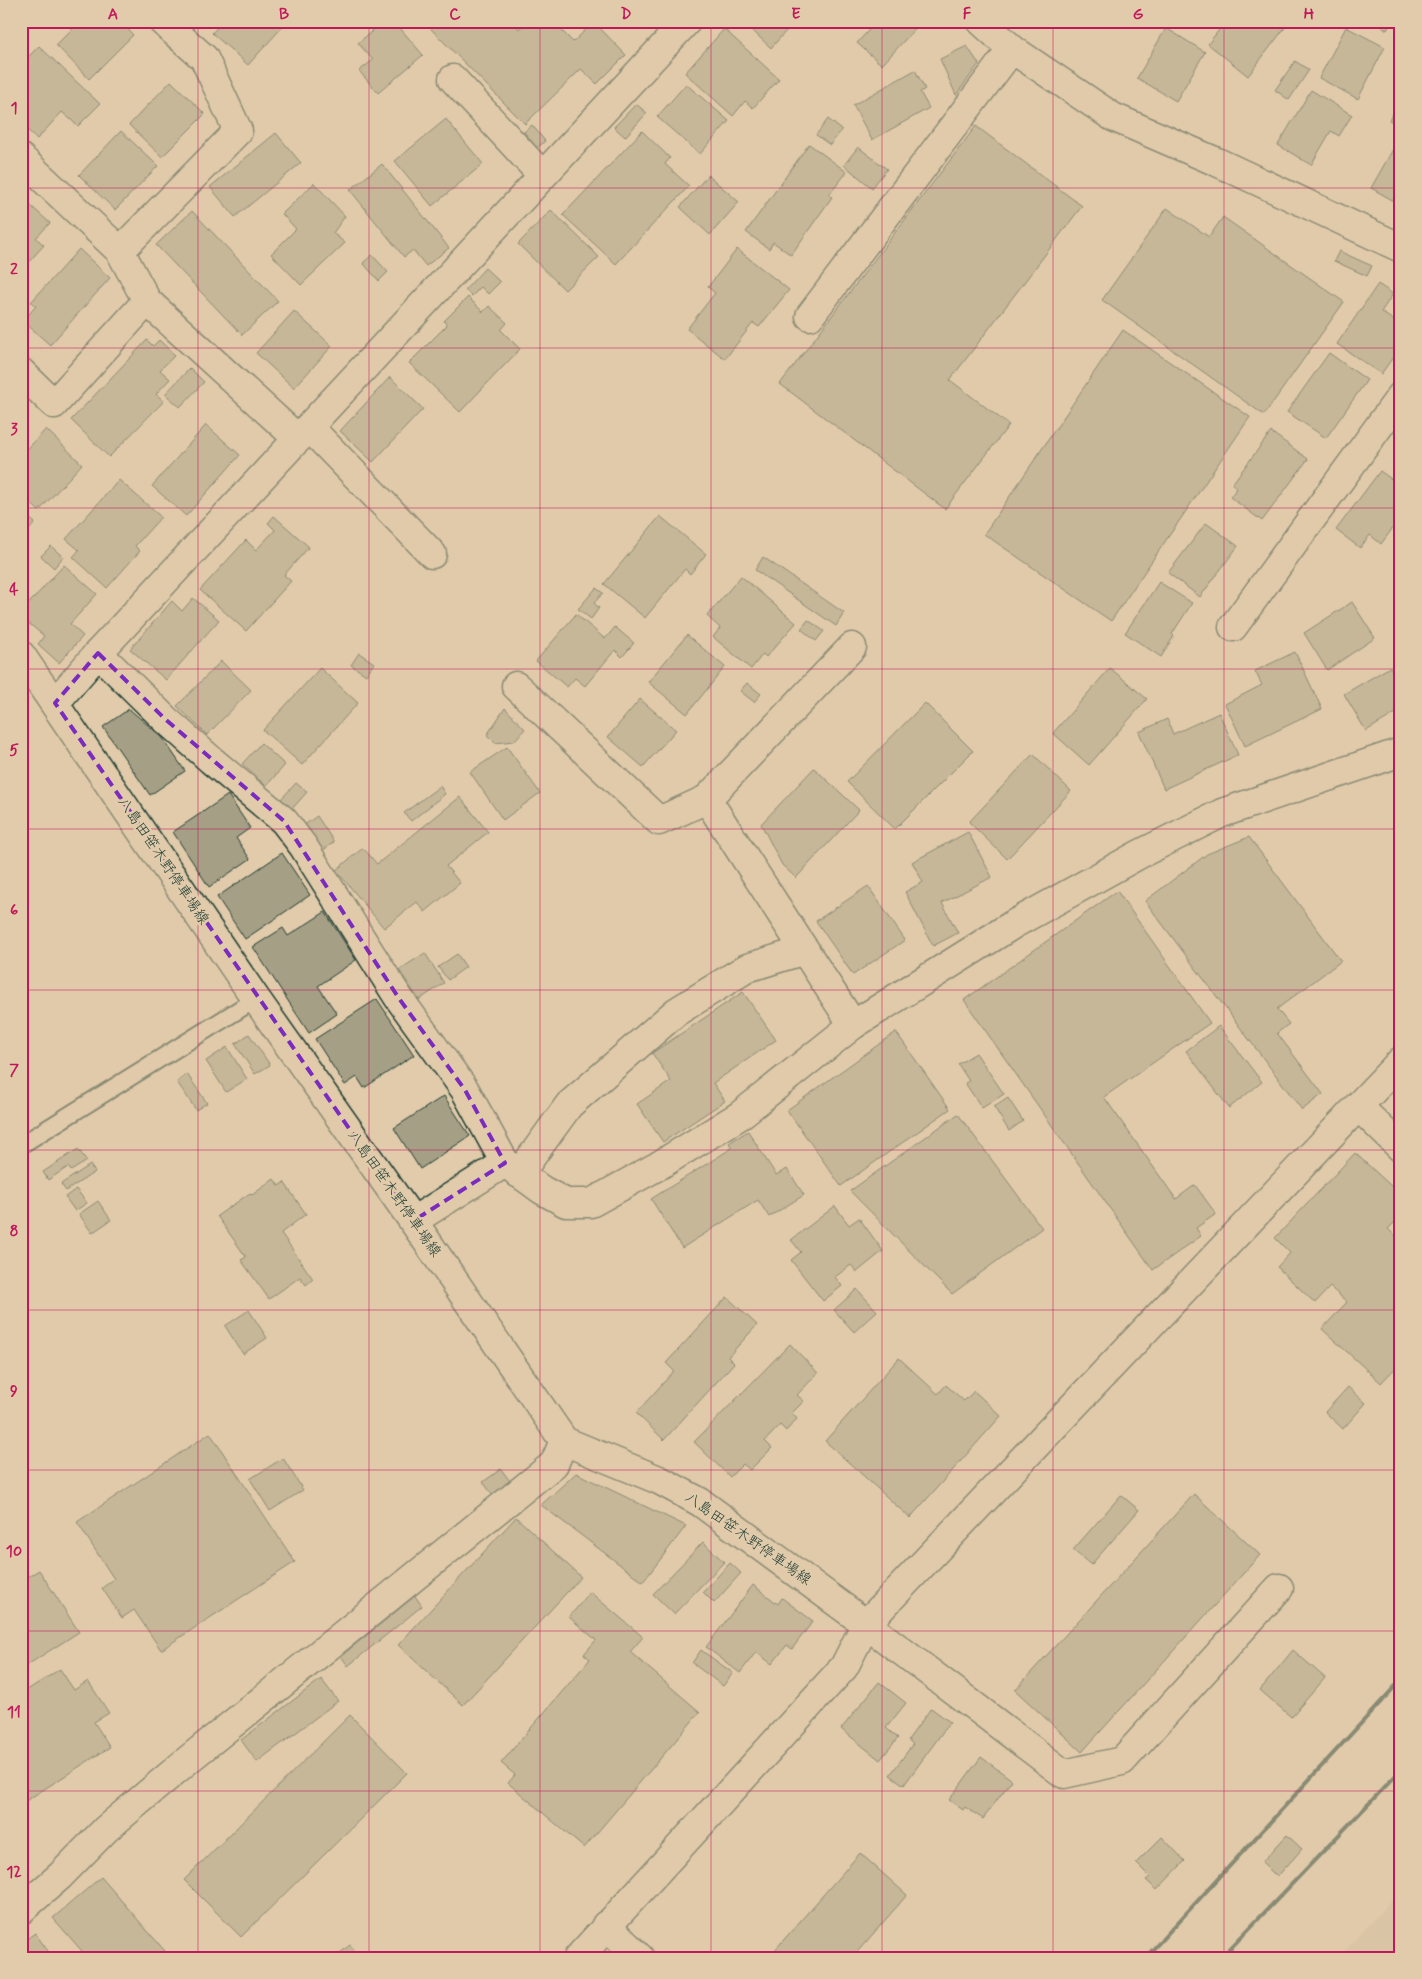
<svg xmlns="http://www.w3.org/2000/svg" width="1422" height="1979" viewBox="0 0 1422 1979" font-family="Mynerve,'Klee One',sans-serif">
	<rect width="100%" height="100%" fill="#e1cbaa"/>
	<filter id="ink" filterUnits="userSpaceOnUse"><feTurbulence type="fractalNoise" baseFrequency=".02" numOctaves="2"/><feDisplacementMap in="SourceGraphic" scale="10" xChannelSelector="R" yChannelSelector="G"/><feConvolveMatrix kernelMatrix="1 2 1 2 8 2 1 2 1" color-interpolation-filters="sRGB"/></filter>
	<g filter="url(#ink)">
		<polygon fill="#cfbe9f" points="1401,1889 1401,1958 1338,1958"/>
		<g fill="#a59f85" stroke="#1f3d34">
			<polygon points="80,21 120,21 133,35 89,79 56,45"/>
			<polygon points="223,21 284,21 286,23 248,65 212,33"/>
			<polygon points="384,21 394,21 423,55 378,93 359,71 373,60 358,43"/>
			<polygon points="423,21 511,21 519,29 527,21 533,21 539,27 545,21 552,21 573,42 594,22 626,55 597,84 581,69 525,124"/>
			<polygon points="742,21 795,21 771,48"/>
			<polygon points="877,21 922,21 882,65 857,43"/>
			<polygon points="1226,21 1290,21 1248,76 1208,44"/>
			<polygon points="1373,21 1392,21 1387,30"/>
			<polygon points="1346,27 1385,47 1358,99 1319,78"/>
			<polygon points="1166,28 1205,52 1176,101 1137,78"/>
			<polygon points="724,29 779,79 753,108 745,101 733,116 685,73"/>
			<polygon points="39,46 100,104 78,126 62,112 37,139 21,124 21,64"/>
			<polygon points="967,46 979,64 956,95 940,59"/>
			<polygon points="1295,61 1309,70 1289,100 1275,90"/>
			<polygon points="915,70 925,89 920,92 929,108 872,140 853,105"/>
			<polygon points="171,81 205,114 162,157 129,125"/>
			<polygon points="686,84 729,121 700,154 657,117"/>
			<polygon points="1311,90 1352,115 1339,136 1331,131 1311,165 1278,145"/>
			<polygon points="1399,103 1401,104 1401,126 1389,120"/>
			<polygon points="636,104 647,113 625,137 614,127"/>
			<polygon points="446,119 483,164 432,206 395,161"/>
			<polygon points="828,119 842,130 830,145 816,135"/>
			<polygon points="532,125 545,141 537,148 524,132"/>
			<polygon points="976,126 1082,206 950,380 1009,425 945,509 780,384"/>
			<polygon points="121,131 158,166 115,210 79,175"/>
			<polygon points="642,131 670,158 665,164 689,186 616,264 563,215"/>
			<polygon points="276,133 301,163 235,217 210,187"/>
			<polygon points="1401,135 1401,205 1371,188"/>
			<polygon points="809,144 847,172 829,195 832,197 791,255 773,242 769,249 746,232"/>
			<polygon points="858,147 887,169 872,188 844,165"/>
			<polygon points="382,164 449,248 426,266 413,250 404,257 350,190"/>
			<polygon points="708,175 739,202 710,235 680,207"/>
			<polygon points="314,183 345,216 333,233 345,243 301,285 271,254 296,229 282,214"/>
			<polygon points="21,197 50,223 36,238 44,245 27,264 21,259"/>
			<polygon points="1167,208 1209,237 1223,217 1344,302 1264,415 1102,300"/>
			<polygon points="551,210 599,257 565,290 518,244"/>
			<polygon points="192,211 278,301 242,335 156,245"/>
			<polygon points="79,249 110,278 50,345 23,321 36,306 31,302"/>
			<polygon points="737,249 789,290 759,327 753,323 725,359 687,329 715,293 708,287"/>
			<polygon points="1339,251 1372,266 1367,276 1334,261"/>
			<polygon points="372,255 388,272 379,281 363,263"/>
			<polygon points="485,268 500,282 488,294 481,287 472,296 465,290"/>
			<polygon points="1378,284 1393,294 1381,312 1401,325 1401,346 1381,374 1337,344"/>
			<polygon points="1401,290 1401,304 1394,299"/>
			<polygon points="468,297 483,312 489,306 507,323 501,330 520,349 460,412 409,363 447,325 444,321"/>
			<polygon points="294,311 332,346 294,388 256,353"/>
			<polygon points="1123,330 1250,417 1111,621 984,534"/>
			<polygon points="147,340 153,346 159,340 175,355 160,370 170,379 156,394 164,401 109,457 71,420"/>
			<polygon points="1329,353 1367,380 1326,438 1287,412"/>
			<polygon points="190,368 204,382 180,407 165,394"/>
			<polygon points="390,377 423,409 373,462 340,431"/>
			<polygon points="206,425 240,455 186,516 152,486"/>
			<polygon points="46,429 82,464 39,511 21,494 21,456"/>
			<polygon points="1271,432 1308,459 1262,521 1230,497 1237,488 1232,484"/>
			<polygon points="1401,435 1401,448 1395,444"/>
			<polygon points="1380,471 1401,486 1401,517 1381,544 1370,535 1360,548 1336,530"/>
			<polygon points="119,480 161,517 135,546 140,551 107,588 73,557 79,550 66,539"/>
			<polygon points="21,511 35,523 21,539"/>
			<polygon points="274,516 309,547 284,575 291,581 246,631 200,590 246,540 256,550 275,530 268,523"/>
			<polygon points="660,516 706,554 690,574 685,569 645,618 604,584"/>
			<polygon points="1206,523 1238,546 1200,597 1168,573"/>
			<polygon points="51,546 63,557 54,568 41,556"/>
			<polygon points="763,557 844,613 836,626 755,570"/>
			<polygon points="64,565 97,594 70,624 83,636 59,663 38,644 44,636 21,617 21,612"/>
			<polygon points="741,576 796,623 766,657 763,654 751,669 713,637 720,628 707,616"/>
			<polygon points="1159,582 1192,603 1172,634 1174,636 1161,657 1125,633"/>
			<polygon points="596,588 603,593 594,603 599,608 591,619 578,609"/>
			<polygon points="193,598 219,620 166,680 130,649 172,601 182,611"/>
			<polygon points="1352,602 1375,638 1327,670 1304,633"/>
			<polygon points="576,614 605,639 615,627 634,643 622,657 615,650 585,686 575,678 567,687 536,661"/>
			<polygon points="808,620 824,631 816,641 801,629"/>
			<polygon points="687,635 725,667 687,714 648,682"/>
			<polygon points="1295,652 1322,709 1245,746 1225,704 1262,685 1255,671"/>
			<polygon points="359,653 374,663 366,675 351,665"/>
			<polygon points="221,661 251,690 207,735 177,706"/>
			<polygon points="1390,667 1401,685 1401,710 1366,731 1344,694"/>
			<polygon points="320,668 358,703 302,765 263,730"/>
			<polygon points="1110,668 1147,699 1089,765 1053,733"/>
			<polygon points="747,683 761,694 754,702 740,691"/>
			<polygon points="640,699 676,730 643,767 608,737"/>
			<polygon points="925,703 973,751 895,829 847,782"/>
			<polygon points="505,708 525,729 514,741 495,743 487,735"/>
			<polygon points="129,709 162,737 185,771 150,795 103,727"/>
			<polygon points="1219,713 1238,755 1164,789 1139,732 1167,719 1173,734"/>
			<polygon points="261,743 285,765 266,786 242,764"/>
			<polygon points="507,747 540,793 503,820 470,772"/>
			<polygon points="1033,754 1071,791 1007,859 969,822"/>
			<polygon points="814,768 859,810 796,878 782,865 761,824"/>
			<polygon points="296,783 307,792 292,809 281,799"/>
			<polygon points="440,786 445,794 411,821 404,813"/>
			<polygon points="228,795 250,828 236,838 250,859 209,887 173,832"/>
			<polygon points="460,797 488,832 446,866 460,883 425,912 417,902 384,928 336,870 363,848 377,864"/>
			<polygon points="317,816 334,842 321,852 303,826"/>
			<polygon points="968,832 992,877 942,903 958,933 933,946 905,892 923,882 912,862"/>
			<polygon points="1249,837 1341,961 1277,1009 1289,1024 1277,1033 1323,1094 1302,1110 1145,901 1207,854"/>
			<polygon points="282,853 310,895 245,939 217,897"/>
			<polygon points="868,886 905,940 853,975 816,921"/>
			<polygon points="1117,891 1210,1023 1104,1097 1176,1199 1195,1185 1216,1214 1196,1228 1201,1236 1153,1270 964,1000"/>
			<polygon points="325,912 356,960 318,986 337,1014 309,1033 253,947 283,928 288,936"/>
			<polygon points="425,953 444,983 419,1000 399,970"/>
			<polygon points="457,954 466,967 448,980 438,967"/>
			<polygon points="743,992 776,1040 713,1083 725,1101 663,1142 637,1104 671,1081 652,1053"/>
			<polygon points="377,999 414,1055 364,1088 357,1077 345,1085 315,1039"/>
			<polygon points="1219,1026 1262,1082 1229,1108 1186,1051"/>
			<polygon points="896,1032 950,1109 841,1186 787,1110"/>
			<polygon points="249,1034 270,1065 255,1074 235,1044"/>
			<polygon points="227,1047 247,1079 226,1092 206,1061"/>
			<polygon points="976,1053 1004,1094 982,1108 965,1083 969,1081 958,1064"/>
			<polygon points="187,1074 207,1103 196,1110 177,1082"/>
			<polygon points="444,1096 470,1136 420,1169 394,1128"/>
			<polygon points="1008,1098 1023,1121 1009,1131 994,1107"/>
			<polygon points="958,1114 1042,1228 952,1294 850,1191"/>
			<polygon points="748,1131 776,1175 787,1169 804,1195 769,1217 758,1200 682,1248 651,1199 732,1148 729,1143"/>
			<polygon points="78,1149 87,1161 71,1171 68,1167 48,1180 43,1172"/>
			<polygon points="1355,1153 1401,1195 1401,1216 1388,1229 1401,1241 1401,1362 1381,1383 1322,1329 1347,1302 1330,1287 1315,1303 1277,1267 1290,1253 1275,1238"/>
			<polygon points="90,1165 95,1172 66,1191 61,1184"/>
			<polygon points="274,1179 279,1186 284,1182 306,1214 281,1233 313,1279 306,1285 300,1277 269,1299 241,1260 246,1257 217,1216 250,1193 252,1195"/>
			<polygon points="76,1189 87,1203 75,1211 65,1197"/>
			<polygon points="98,1201 111,1220 92,1233 79,1214"/>
			<polygon points="835,1206 849,1225 859,1218 883,1251 857,1272 851,1265 835,1277 842,1286 823,1301 791,1260 801,1252 791,1240"/>
			<polygon points="857,1289 877,1311 854,1332 834,1310"/>
			<polygon points="727,1297 757,1325 728,1357 734,1363 664,1440 636,1413 674,1371 666,1363"/>
			<polygon points="249,1310 267,1338 243,1354 225,1326"/>
			<polygon points="790,1344 818,1373 797,1395 804,1401 792,1413 797,1419 786,1431 780,1425 765,1441 772,1448 750,1470 743,1464 730,1477 694,1442"/>
			<polygon points="899,1358 938,1394 946,1385 964,1401 974,1391 1001,1416 910,1518 825,1441"/>
			<polygon points="1348,1387 1366,1403 1343,1429 1325,1412"/>
			<polygon points="210,1433 295,1562 161,1650 134,1610 122,1618 102,1588 114,1579 77,1522"/>
			<polygon points="283,1458 303,1490 270,1511 250,1479"/>
			<polygon points="501,1469 512,1484 494,1497 483,1482"/>
			<polygon points="576,1473 686,1526 643,1582 541,1505"/>
			<polygon points="1194,1494 1260,1555 1082,1752 1015,1690"/>
			<polygon points="1121,1495 1139,1510 1091,1565 1073,1550"/>
			<polygon points="516,1517 581,1577 463,1705 398,1645"/>
			<polygon points="703,1542 724,1562 674,1614 653,1594"/>
			<polygon points="730,1563 741,1573 714,1603 703,1592"/>
			<polygon points="39,1570 79,1632 21,1669 21,1571 26,1578"/>
			<polygon points="753,1585 778,1604 782,1598 813,1621 792,1649 787,1645 772,1664 756,1652 740,1673 706,1647"/>
			<polygon points="590,1592 643,1637 630,1652 700,1712 584,1848 508,1783 515,1775 501,1763 590,1659 584,1654 596,1640 569,1617"/>
			<polygon points="415,1596 422,1606 348,1666 341,1656"/>
			<polygon points="701,1650 733,1673 723,1686 692,1663"/>
			<polygon points="1293,1650 1325,1678 1291,1717 1260,1690"/>
			<polygon points="60,1669 74,1690 88,1681 109,1713 94,1722 110,1747 21,1804 21,1694"/>
			<polygon points="321,1679 338,1701 257,1762 241,1740"/>
			<polygon points="879,1682 906,1703 886,1728 898,1738 880,1760 841,1729"/>
			<polygon points="931,1708 950,1722 904,1785 890,1775 913,1744 908,1740"/>
			<polygon points="350,1715 407,1773 241,1937 184,1880"/>
			<polygon points="981,1757 1012,1780 983,1819 965,1807 963,1810 949,1800"/>
			<polygon points="1287,1835 1302,1849 1277,1877 1262,1862"/>
			<polygon points="1162,1837 1185,1861 1157,1890 1146,1880 1150,1877 1136,1863"/>
			<polygon points="860,1853 907,1895 852,1958 780,1958 773,1952"/>
			<polygon points="101,1877 171,1958 88,1958 53,1918"/>
			<polygon points="35,1933 53,1958 21,1958 21,1943"/>
			<polygon points="350,1945 360,1958 334,1958"/>
		</g>
		<g fill="none" stroke-linecap="round" stroke-linejoin="round">
			<g stroke="#1f3d34" stroke-width="20">
				<polyline id="lane" points="21,1145 256,999"/>
			</g>
			<g stroke="#1f3d34" stroke-width="31">
				<g id="street">
					<polyline points="453,79 542,175"/>
					<polyline points="21,158 120,251 147,301 54,404 21,372"/>
					<polyline points="120,251 238,131 204,58 162,21"/>
					<polyline points="147,301 298,439"/>
					<polyline points="810,316 1012,49"/>
					<polyline points="309,427 432,554"/>
					<polyline points="1233,627 1401,396"/>
					<polyline points="98,653 165,719 211,760 284,821 303,846 398,997 465,1090 505,1163 542,1190 566,1203 591,1203 658,1166 739,1116 853,1025 1014,924 1140,854 1222,813 1401,752"/>
					<polyline points="516,686 659,821 707,799 853,1025"/>
					<polyline points="55,703 98,653 687,21"/>
					<polyline points="707,799 852,647"/>
					<polyline points="1358,1106 1401,1148"/>
					<polyline points="519,1174 569,1105 676,1012 747,968 805,950"/>
					<polyline points="413,1221 505,1163"/>
					<polyline points="866,1624 1064,1774 1122,1761 1279,1588"/>
					<polyline points="21,1910 60,1876 106,1829 189,1759 554,1464 564,1441"/>
					<polyline points="606,1925 640,1958"/>
					<polyline points="578,1958 844,1667 866,1624 1401,1061"/>
				</g>
			</g>
			<g stroke="#1f3d34" stroke-width="31">
				<g id="secondary">
					<polyline points="981,21 1012,49 1113,117 1217,162 1401,248"/>
					<polyline points="21,655 256,999 413,1221 564,1441 659,1480 700,1502 866,1624"/>
				</g>
			</g>
			<use href="#lane" stroke="#e1cbaa" stroke-width="16"/>
			<use href="#street" stroke="#e1cbaa" stroke-width="28"/>
			<use href="#secondary" stroke="#e1cbaa" stroke-width="28"/>
			<g stroke="#1f3d34" stroke-width="4">
				<polyline points="1145,1958 1401,1680"/>
				<polyline points="1221,1958 1401,1770"/>
			</g>
		</g>
	</g>
	<path d="M0 0H1422V1979H0ZM98,653L165,719L284,821L398,997L465,1090L505,1163L413,1221L55,703Z" fill="#e1cbaa" fill-opacity=".55" fill-rule="evenodd"/>
	<path fill="none" stroke="#7b2cbf" stroke-width="4" stroke-dasharray="10 6" stroke-linejoin="round" d="M98,653L165,719L284,821L398,997L465,1090L505,1163L413,1221L55,703Z"/>
	<path fill="none" stroke="#c2185b" stroke-width="1" stroke-opacity="0.55" d="M198,21V1958M369,21V1958M540,21V1958M711,21V1958M882,21V1958M1053,21V1958M1224,21V1958M21,188H1401M21,348H1401M21,508H1401M21,669H1401M21,829H1401M21,990H1401M21,1150H1401M21,1310H1401M21,1470H1401M21,1631H1401M21,1791H1401"/>
	<g text-anchor="middle" dominant-baseline="central" stroke-width="5" stroke-linejoin="round" paint-order="stroke">
		<g font-size="15" fill="#1f3d34" stroke="#e1cbaa">
			<text transform="translate(163 861) rotate(56)">八島田笹木野停車場線</text>
			<text transform="translate(394 1194) rotate(55)">八島田笹木野停車場線</text>
			<text transform="translate(748 1539) rotate(35)">八島田笹木野停車場線</text>
		</g>
	</g>
	<rect width="1422" height="1979" fill="none" stroke="#e1cbaa" stroke-width="55"/>
	<rect x="28" y="28" width="1366" height="1924" fill="none" stroke="#c2185b" stroke-width="2"/>
	<g font-size="16" text-anchor="middle" font-weight="bold" fill="#c2185b">
		<text x="113" y="19">A</text>
		<text x="284" y="19">B</text>
		<text x="455" y="19">C</text>
		<text x="626" y="19">D</text>
		<text x="796" y="19">E</text>
		<text x="967" y="19">F</text>
		<text x="1138" y="19">G</text>
		<text x="1309" y="19">H</text>
		<text x="14" y="113">1</text>
		<text x="14" y="274">2</text>
		<text x="14" y="434">3</text>
		<text x="14" y="594">4</text>
		<text x="14" y="755">5</text>
		<text x="14" y="915">6</text>
		<text x="14" y="1075">7</text>
		<text x="14" y="1236">8</text>
		<text x="14" y="1396">9</text>
		<text x="14" y="1556">10</text>
		<text x="14" y="1717">11</text>
		<text x="14" y="1877">12</text>
	</g>
</svg>
